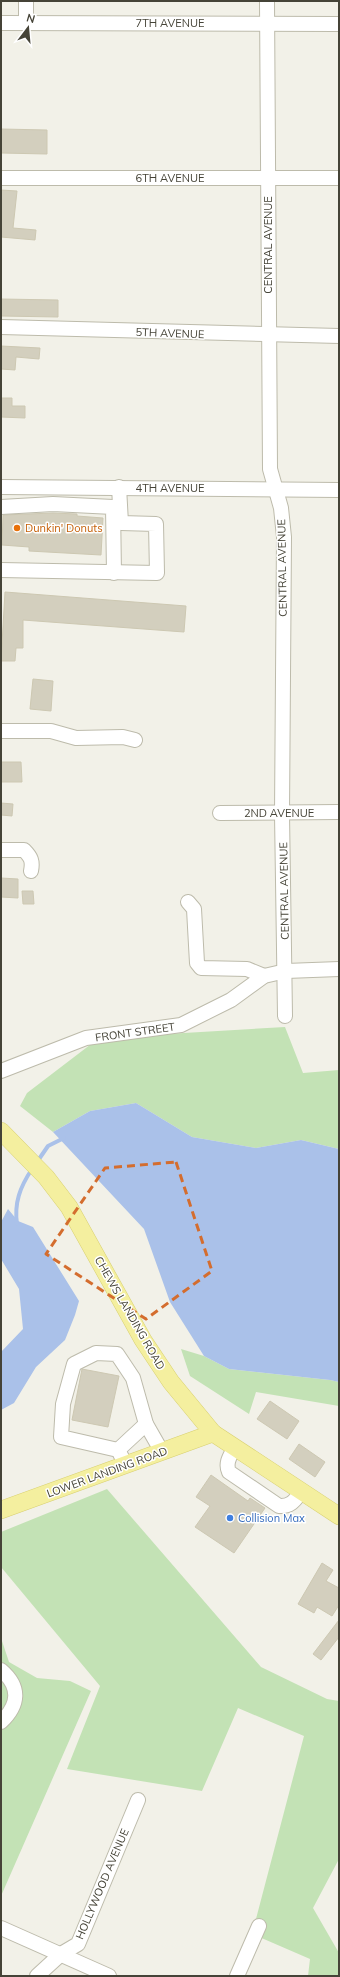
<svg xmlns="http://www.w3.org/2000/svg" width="340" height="1977" viewBox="0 0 340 1977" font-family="Mulish,sans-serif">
	<rect width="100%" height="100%" fill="#f2f1e8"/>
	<g fill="#c3e2b5">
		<polygon points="285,1027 303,1073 339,1070 339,1149 301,1140 256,1148 192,1137 136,1103 90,1111 53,1132 20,1106 27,1093 99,1038"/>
		<polygon points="181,1349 204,1356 229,1369 330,1380 339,1382 339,1406 256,1392 249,1414 190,1376"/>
		<polygon points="107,1489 261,1667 327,1699 339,1701 339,1859 313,1908 339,1953 339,1976 308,1976 310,1959 252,1934 304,1736 238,1708 202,1791 67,1769 100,1686 1,1567 1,1532"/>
		<polygon points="1,1638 9,1662 37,1678 70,1681 91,1691 1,1896"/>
	</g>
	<g fill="#aac1e9">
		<polygon points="136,1103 192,1137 256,1148 301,1140 339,1149 339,1382 330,1380 229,1369 204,1356 170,1302 144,1229 53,1132 90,1111"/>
		<polygon points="8,1209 18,1221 33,1227 79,1301 75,1315 65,1340 36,1367 14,1403 1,1410 1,1352 23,1329 19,1289 1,1259 1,1222"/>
	</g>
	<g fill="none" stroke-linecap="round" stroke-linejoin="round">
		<g stroke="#aac1e9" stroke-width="4">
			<polyline points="37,1162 48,1146 64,1138"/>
			<path d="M17,1224C14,1203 20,1187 32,1169"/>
		</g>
	</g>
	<g fill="#d3cfbe" stroke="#cdc8b2">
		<polygon points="1,129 47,130 47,154 1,153"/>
		<polygon points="1,190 17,191 13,228 36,230 35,240 1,237"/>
		<polygon points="1,299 58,300 58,317 1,316"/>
		<polygon points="1,346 40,348 39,359 16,357 15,370 1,369"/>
		<polygon points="1,398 12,398 12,406 25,406 25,418 1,417"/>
		<polygon points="53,513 77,514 77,516 103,518 101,555 29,551 29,547 2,545 3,515"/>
		<polygon points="5,592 186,606 184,632 23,620 23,648 16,648 15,661 1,661"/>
		<polygon points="33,679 53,681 51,711 30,709"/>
		<polygon points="1,762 21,762 22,782 1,782"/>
		<polygon points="1,803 13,804 12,816 1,815"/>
		<polygon points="1,878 18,879 18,898 1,897"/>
		<polygon points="22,891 33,891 34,904 23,904"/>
		<polygon points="82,1369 119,1376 108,1427 72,1420"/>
		<polygon points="270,1401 299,1421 287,1439 257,1419"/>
		<polygon points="299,1444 325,1462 315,1477 289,1459"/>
		<polygon points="211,1475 248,1501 250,1498 265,1508 234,1553 195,1527 210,1506 196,1497"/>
		<polygon points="322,1563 333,1570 326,1581 339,1588 339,1605 332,1616 317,1607 314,1613 298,1604"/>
		<polygon points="339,1620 339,1637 321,1660 313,1654"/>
	</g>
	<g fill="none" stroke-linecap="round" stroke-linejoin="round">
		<g stroke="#bdbbab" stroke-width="16">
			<g id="minor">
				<polyline points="26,1 26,23"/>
				<polyline points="267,1 270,469 281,508 284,537 282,814 285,1016"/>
				<polyline points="1,23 339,24"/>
				<polyline points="1,178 339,178"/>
				<polyline points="1,327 339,336"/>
				<polyline points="1,487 339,490"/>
				<polyline points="1,507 53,504 113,507 114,573"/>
				<polyline points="1,570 157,573 156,524 121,523 119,487"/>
				<polyline points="1,731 51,731 76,738 123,737 135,740"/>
				<polyline points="220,813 339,812"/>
				<path d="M1,850H24C31,857 33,861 31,871"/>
				<polyline points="188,902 194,909 197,963 201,968 247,969 264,976"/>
				<polyline points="1,1071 86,1038 181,1025 231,1000 264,976 286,971 339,969"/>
				<path d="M235,1447C230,1456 225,1463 229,1472L279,1506C291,1507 295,1500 302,1491"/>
				<polyline points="118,1450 146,1424"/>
				<polyline points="126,1465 118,1450 61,1437 63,1404 74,1364 96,1353 117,1354 133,1378 146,1424 162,1452"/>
				<path d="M1,1670C21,1687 19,1705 1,1722"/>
				<polyline points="1,1928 109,1976"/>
				<polyline points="37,1976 61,1954 78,1944 138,1800"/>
				<polyline points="237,1976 259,1926"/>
			</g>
		</g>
		<g stroke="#d8d070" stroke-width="18">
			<g id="major">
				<polyline points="1,1131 46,1177 69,1207 143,1340 171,1382 213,1433 339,1516"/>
				<polyline points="1,1510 213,1433"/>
			</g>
		</g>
		<use href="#minor" stroke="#fff" stroke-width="14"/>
		<use href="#major" stroke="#f4ef9f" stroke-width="17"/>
	</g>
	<path fill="none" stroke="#d46d2e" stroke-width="3" stroke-dasharray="8 5" stroke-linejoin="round" d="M176,1162L212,1271L146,1319L46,1254L105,1168Z"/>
	<circle fill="#e8710a" stroke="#fff" stroke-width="1.5" cx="17" cy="528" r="4"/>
	<circle fill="#3f7fe0" stroke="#fff" stroke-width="1.5" cx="230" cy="1518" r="4"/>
	<g text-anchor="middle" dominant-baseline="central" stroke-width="3" stroke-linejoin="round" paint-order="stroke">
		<g font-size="11" fill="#454337" stroke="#fff">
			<text x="170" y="23">7TH AVENUE</text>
			<text x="170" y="178">6TH AVENUE</text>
			<text transform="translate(268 245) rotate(-90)">CENTRAL AVENUE</text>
			<text transform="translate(170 333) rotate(2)">5TH AVENUE</text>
			<text x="170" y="488">4TH AVENUE</text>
			<text transform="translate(282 568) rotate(-91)">CENTRAL AVENUE</text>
			<text x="279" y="813">2ND AVENUE</text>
			<text transform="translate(284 891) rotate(-91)">CENTRAL AVENUE</text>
			<text transform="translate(135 1032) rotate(-8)">FRONT STREET</text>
			<text transform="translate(130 1313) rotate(60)">CHEWS LANDING ROAD</text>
			<text transform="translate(107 1472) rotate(-20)">LOWER LANDING ROAD</text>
			<text transform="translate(102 1884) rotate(-67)">HOLLYWOOD AVENUE</text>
		</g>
		<g font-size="11" fill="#c56008" stroke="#fff" text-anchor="start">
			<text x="25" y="528">Dunkin' Donuts</text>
		</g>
		<g font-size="11" fill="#366cbe" stroke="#fff" text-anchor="start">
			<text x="238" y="1518">Collision Max</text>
		</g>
	</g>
	<rect width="340" height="1977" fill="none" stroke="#454337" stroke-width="4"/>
	<g transform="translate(28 28) rotate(16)" stroke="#ffffff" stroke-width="3" paint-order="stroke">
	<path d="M0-3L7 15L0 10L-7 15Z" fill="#454337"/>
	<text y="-6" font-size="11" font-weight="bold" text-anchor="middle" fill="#454337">N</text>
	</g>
</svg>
